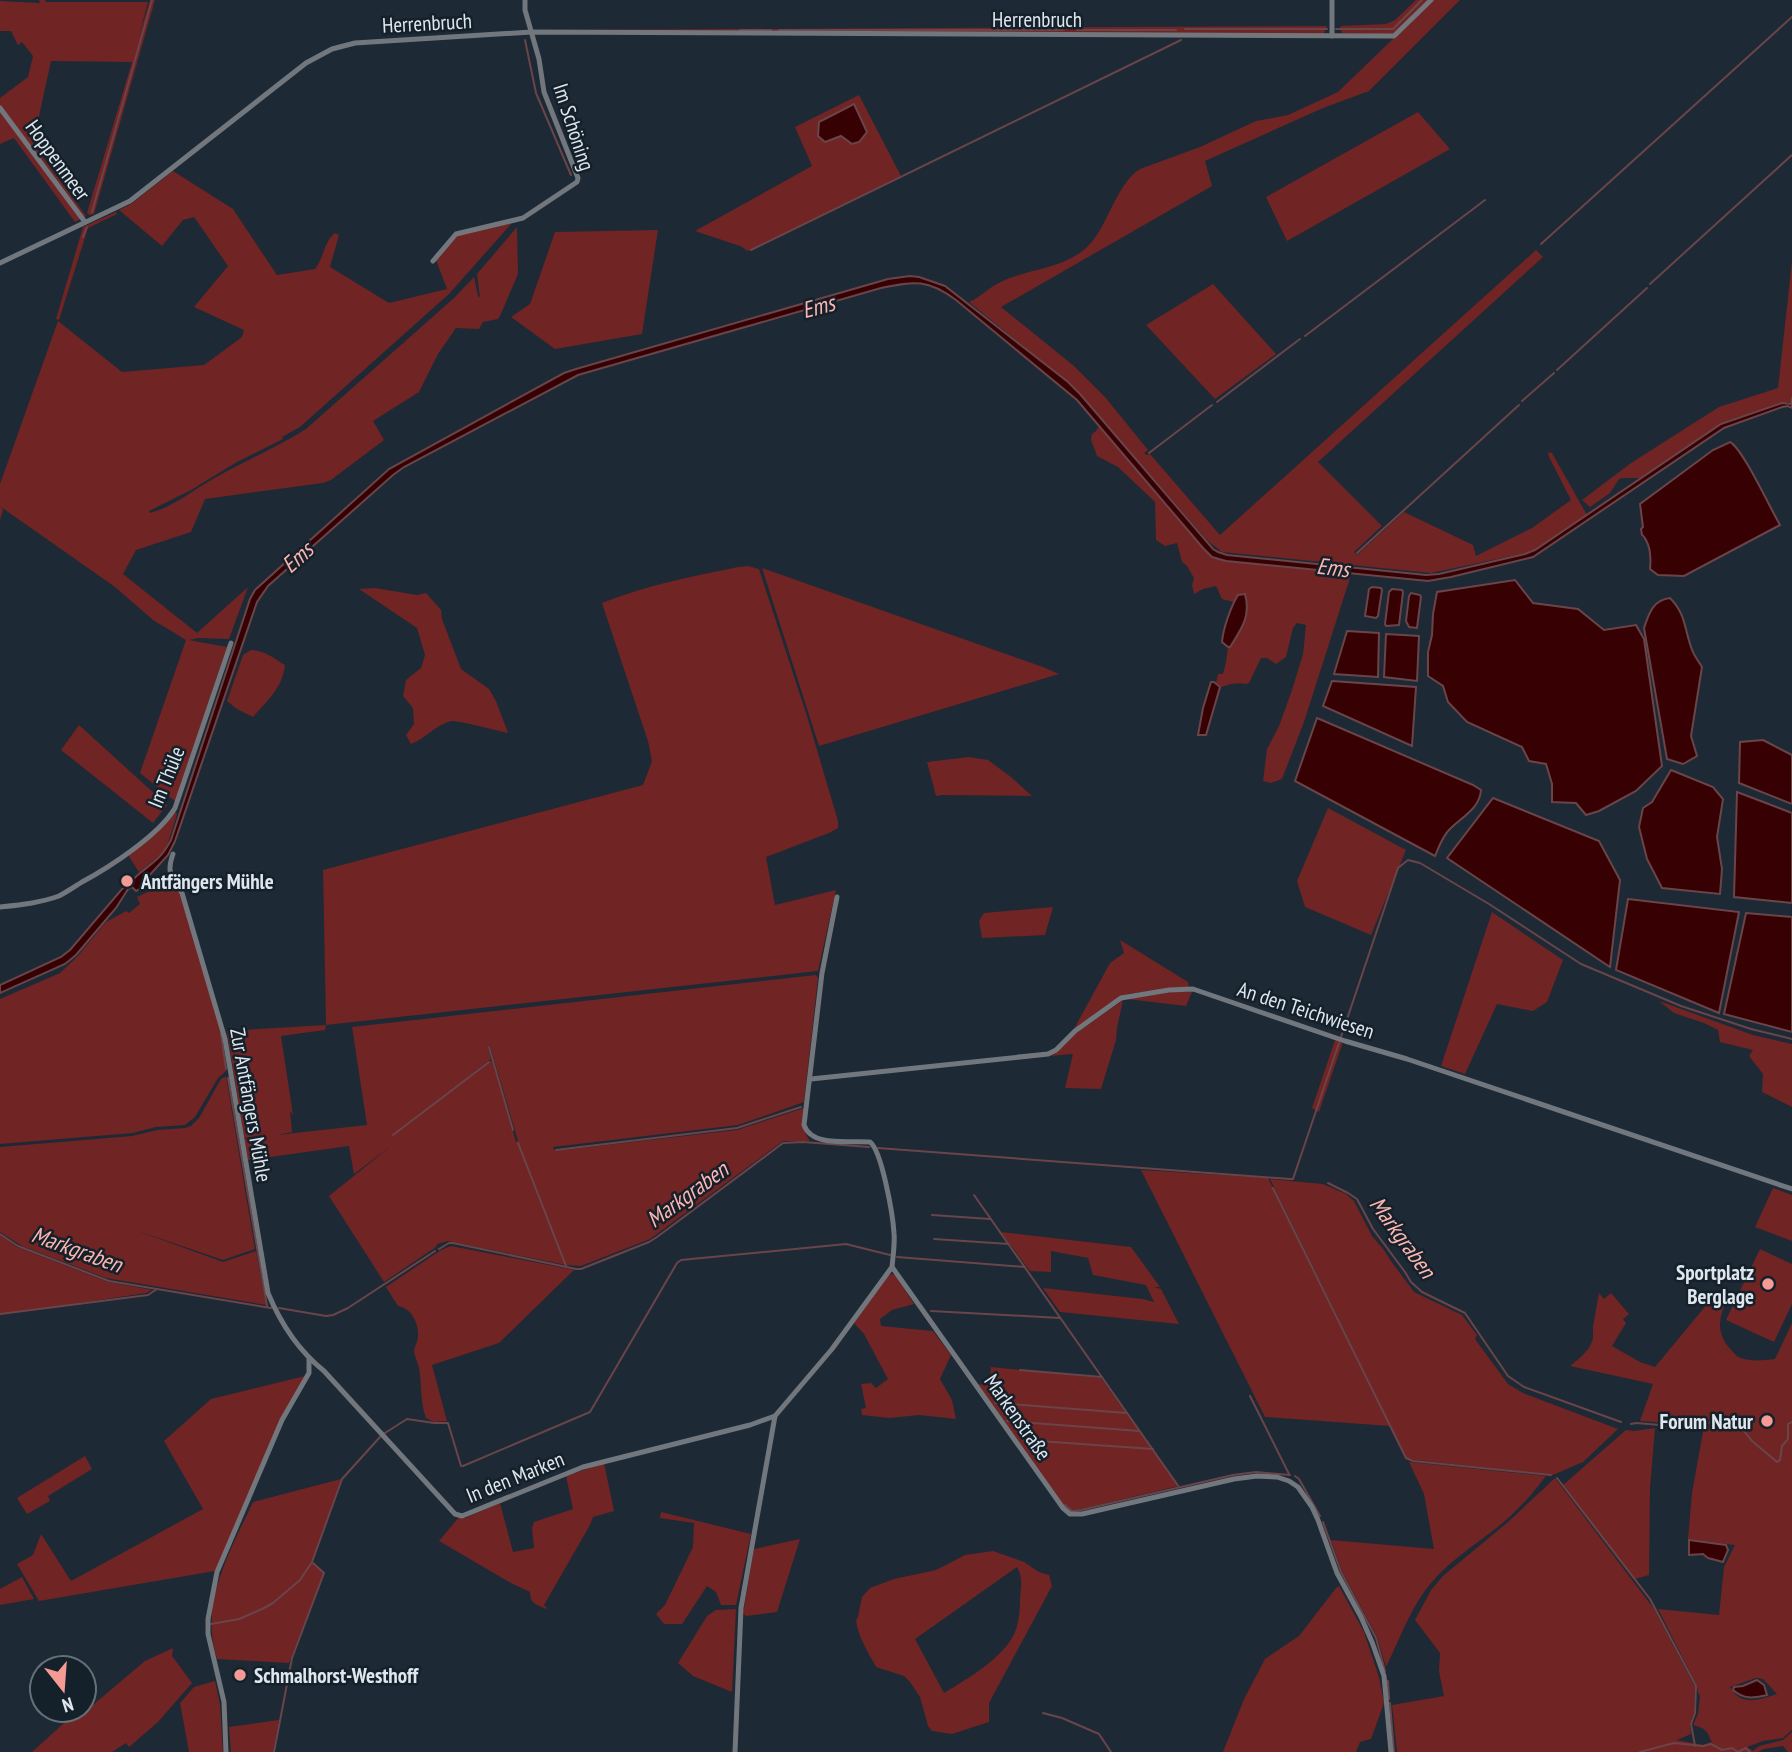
<svg xmlns="http://www.w3.org/2000/svg" width="1792" height="1752" viewBox="0 0 1792 1752" font-family="'PT Sans Narrow',sans-serif">
	<rect width="100%" height="100%" fill="#1d2935"/>
	<g fill="#702424" fill-rule="evenodd">
		<polygon points="39,0 45,0 46,2 148,2 139,36 150,0 155,0 94,214 90,215 87,213 132,62 51,61 33,144 86,216 75,222 14,138 0,144 0,98 28,77 33,56 22,42 18,45 11,31 0,31 0,1 40,3"/>
		<path d="M1416,0H1460L1369,91L1323,108L1205,161L1212,186L1001,307L1074,366L1105,397L1148,450L1144,453L1147,455L1150,454L1220,535L1536,250L1543,257L1318,462L1382,526L1354,552L1357,555L1404,512L1473,545L1476,556L1532,528L1571,500L1549,457L1548,452L1552,453L1587,515L1531,552L1431,573L1222,552L1208,541L1075,388L969,302C981,297 989,287 1001,282C1029,268 1066,269 1089,245C1108,226 1116,184 1140,169L1200,147L1256,121L1288,115L1338,92L1396,36L1342,33L1340,26L1386,24L1395,20Z"/>
		<polygon points="1327,26 1323,35 542,30"/>
		<polygon points="859,95 901,176 748,251 740,246 695,231 812,166 795,127"/>
		<polygon points="1418,112 1450,149 1287,241 1266,197"/>
		<path d="M173,171L233,209L277,275L315,269C324,258 324,241 335,233L339,235L330,267L389,303L447,289L436,260L457,235L512,223L449,294L300,427L282,437L283,439L237,462L191,490L149,511L150,513C173,507 193,490 213,479C244,461 276,448 306,429L454,298L474,277L478,296L480,297L477,274L517,227L518,274L500,316L498,319L483,322L479,329L456,328L438,354L419,392L373,421L384,440L331,480L323,483L205,499L191,532L136,550L123,574L197,633L248,587L229,639L198,638L189,640L227,647L175,801L140,773L186,640L153,620L115,587L1,507L3,510L0,520V484L58,321L122,372L204,365L242,337L244,330L194,307L228,266L194,217L183,220L162,246L119,210L131,204Z"/>
		<polygon points="116,212 117,214 88,228 59,320 56,319 83,227"/>
		<polygon points="658,230 642,334 555,349 511,317 530,304 555,232"/>
		<polygon points="1792,261 1792,404 1789,402 1732,419 1721,424 1641,478 1623,478 1619,479 1610,493 1590,507 1582,500 1631,463 1719,407 1778,388"/>
		<polygon points="1213,284 1276,354 1215,399 1146,325"/>
		<path d="M1099,426L1203,548L1212,557L1226,561L1348,573L1350,578L1304,722L1282,779L1271,783L1263,781L1267,749L1279,726L1292,690L1303,654L1306,625L1297,623L1293,628L1286,657L1276,664L1267,658H1261L1249,683L1246,684C1237,682 1230,684 1222,687L1216,683L1218,674H1223L1226,662L1228,647H1230L1241,629L1246,616L1238,595L1233,602L1222,599L1216,586L1203,589L1194,594L1192,585L1194,578L1187,566L1182,562L1177,543L1165,546L1156,540L1155,502L1118,467L1097,456L1091,440L1092,434L1096,431Z"/>
		<path d="M748,566L759,569L807,716L838,821V828L829,833L766,857L775,905L836,890L818,971L326,1025L325,1030L281,1036L293,1115L290,1111L292,1132L277,1135L367,1125L352,1027L816,975L818,978L804,1102L738,1125L553,1147L555,1151L737,1130L804,1108C803,1121 802,1130 810,1141H783L650,1239L581,1266L566,1265L448,1241L437,1244L436,1247L384,1282L329,1196L391,1146L354,1174L349,1146L248,1160L244,1139L267,1136L244,1138L227,1031L326,1025L323,870L643,785L652,761L648,741L602,603C647,585 690,577 738,567ZM489,1045L490,1046L518,1141L516,1142L492,1060L390,1138L491,1059L488,1047Z"/>
		<polygon points="762,568 1043,667 1059,674 819,746"/>
		<path d="M375,588L417,595L426,593L441,610L442,619L461,669L489,689L496,701L508,733C499,731 457,720 451,721C437,724 425,739 411,744L406,735L414,724L413,708L403,696L406,680L421,668L425,655L417,628L359,589Z"/>
		<path d="M251,650C264,650 274,658 285,665C283,687 267,701 253,717L237,709L227,701L243,655Z"/>
		<polygon points="79,725 167,805 153,823 61,750"/>
		<polygon points="969,757 988,760 1011,777 1032,796 942,795 936,796 927,762"/>
		<polygon points="1328,808 1406,850 1371,935 1305,907 1297,881"/>
		<polygon points="175,812 177,814 168,843 163,853 139,872 128,855"/>
		<polygon points="173,880 182,896 223,1037 221,1041 226,1071 218,1078 195,1117 185,1125 156,1127 133,1133 0,1144 0,999 60,973 77,957 106,922 126,911 129,913 140,904 137,897"/>
		<polygon points="1053,907 1045,935 982,938 979,921 984,913"/>
		<polygon points="1492,912 1563,960 1547,1002 1533,1011 1497,1004 1465,1074 1441,1066"/>
		<polygon points="1120,940 1188,982 1189,987 1171,988 1128,994 1074,1029 1110,963 1124,953"/>
		<polygon points="1173,992 1192,992 1186,1006 1127,999"/>
		<polygon points="1123,1000 1117,1028 1116,1040 1101,1089 1065,1088 1073,1054 1049,1056 1075,1034"/>
		<polygon points="1659,1001 1753,1035 1792,1044 1792,1107 1762,1092 1763,1074 1749,1056 1753,1050 1720,1042 1718,1030 1704,1023 1674,1013"/>
		<polygon points="1335,1040 1343,1042 1319,1112 1312,1108"/>
		<polygon points="226,1076 255,1249 223,1260 135,1230 223,1262 256,1251 266,1305 106,1278 22,1246 0,1232 0,1147 132,1136 157,1130 185,1128 191,1126 199,1118 221,1079"/>
		<polygon points="1141,1170 1268,1178 1390,1426 1265,1417"/>
		<polygon points="1270,1179 1323,1184 1346,1194 1354,1201 1372,1236 1384,1250 1391,1261 1414,1292 1462,1315 1477,1335 1475,1339 1508,1384 1523,1393 1618,1429 1583,1462 1553,1475 1407,1459"/>
		<polygon points="1773,1188 1792,1195 1792,1241 1755,1227"/>
		<polygon points="1001,1232 1131,1247 1160,1287 1154,1287 1161,1289 1179,1324 1060,1312 1043,1288 1143,1299 1154,1302 1146,1285 1093,1275 1088,1258 1051,1251 1051,1272 1030,1271"/>
		<polygon points="0,1235 17,1247 108,1282 152,1290 146,1293 0,1315"/>
		<path d="M451,1246L574,1270L499,1343L432,1365L447,1421L434,1422L426,1418C420,1402 422,1385 419,1368C418,1363 415,1357 414,1352C414,1347 418,1341 418,1336C419,1323 411,1308 398,1306L386,1287L441,1250Z"/>
		<polygon points="1760,1249 1792,1264 1792,1304 1774,1342 1726,1320"/>
		<polygon points="892,1274 895,1275 914,1304 892,1310 880,1319 881,1326 933,1331 951,1355 940,1379 952,1400 956,1419 919,1415 889,1418 862,1415 861,1409 866,1408 861,1384 871,1383 876,1388 888,1379 864,1334 854,1323 888,1275"/>
		<path d="M1599,1293L1604,1299L1611,1293L1629,1314L1623,1319L1626,1323L1612,1346L1640,1362L1655,1367L1713,1297L1725,1304C1717,1323 1718,1336 1732,1351C1736,1355 1736,1356 1741,1358C1752,1362 1765,1360 1775,1359L1792,1323V1730L1783,1738L1763,1741L1747,1747L1753,1751L1759,1746L1783,1740L1792,1732V1752H1788L1783,1746L1764,1749L1758,1752H1397L1392,1705L1444,1696L1439,1671L1440,1653L1415,1620L1431,1590L1443,1576L1508,1522L1555,1478L1654,1609L1695,1687L1694,1712L1690,1724L1691,1734L1677,1740L1702,1745L1712,1742C1706,1730 1707,1729 1693,1725L1698,1714L1700,1696L1698,1692L1697,1686L1658,1609L1719,1615L1724,1567L1735,1545L1688,1539L1692,1493L1704,1426L1640,1421L1653,1384L1570,1366L1581,1357L1589,1348L1593,1339V1326ZM1756,1678L1763,1679L1777,1694C1758,1700 1742,1707 1730,1687Z"/>
		<polygon points="991,1367 1101,1378 1178,1486 1081,1509 1071,1510 1063,1505 978,1384 989,1385"/>
		<polygon points="305,1376 281,1418 215,1571 39,1601 17,1564 33,1555 41,1534 71,1581 203,1509 164,1441 211,1399"/>
		<polygon points="1655,1428 1650,1488 1649,1575 1635,1579 1563,1485 1626,1430 1634,1431"/>
		<polygon points="85,1456 92,1469 48,1496 50,1501 27,1514 17,1498"/>
		<path d="M1409,1462L1546,1476C1534,1492 1521,1507 1506,1520C1482,1541 1453,1557 1432,1582C1411,1606 1400,1639 1386,1667L1377,1637L1342,1571L1331,1540L1434,1549L1424,1494Z"/>
		<path d="M604,1463L614,1511L593,1517L590,1525L544,1605L547,1608L546,1609C536,1604 530,1604 530,1592L511,1583L439,1541L459,1517L465,1518L500,1503L513,1552L534,1548L532,1528L534,1522L573,1509L566,1476Z"/>
		<path d="M341,1479L312,1562L324,1572L289,1663L217,1659C199,1604 230,1551 253,1502Z"/>
		<polygon points="661,1512 751,1534 736,1605 721,1605 716,1592 707,1586 682,1624 664,1624 656,1614 665,1605 693,1547 694,1523 660,1518"/>
		<polygon points="800,1539 777,1612 746,1616 743,1613 754,1549"/>
		<path d="M993,1551L1024,1562L1039,1572L1049,1575L1052,1586L989,1703V1722L952,1734L932,1731L928,1726L920,1697L910,1682L904,1676L876,1667C868,1652 858,1637 856,1620L858,1617L862,1597L870,1588L894,1579L936,1570L965,1555ZM1017,1567C1023,1577 1021,1587 1020,1599C1020,1610 1019,1622 1015,1632C1005,1657 967,1679 944,1693L915,1639Z"/>
		<polygon points="22,1577 34,1599 0,1605 0,1589"/>
		<polygon points="1339,1586 1364,1632 1379,1677 1384,1703 1371,1739 1360,1742 1356,1752 1223,1752 1244,1699 1265,1659 1299,1636 1336,1588"/>
		<polygon points="736,1609 732,1692 693,1676 678,1663 707,1616 716,1610"/>
		<polygon points="173,1648 172,1656 192,1683 158,1722 129,1747 126,1743 112,1752 32,1752 64,1723 94,1704 145,1661"/>
		<polygon points="215,1681 220,1704 223,1752 189,1752 180,1703 194,1687"/>
		<polygon points="279,1720 273,1752 231,1752 229,1727"/>
	</g>
	<g fill="#370003" stroke="#69454a" stroke-width="2">
		<polygon points="854,104 867,132 859,142 852,144 841,136 825,142 818,136 819,122"/>
		<path d="M910,276L919,277L945,286L1068,382L1080,394L1213,549L1218,552L1227,555L1426,575L1439,574L1525,554L1535,550L1721,424L1782,403L1792,404V408L1788,406L1782,407L1724,428L1533,557L1451,577L1428,581L1226,561L1212,557L1203,548L1077,400L956,300C928,279 915,281 881,288L578,375L404,467L393,475L268,586L257,602L175,841L168,855L145,880L141,888L136,891L132,887L128,889L116,908L76,955L65,964L0,993V985L61,957L70,950L122,889C131,885 132,879 139,874C154,861 161,859 171,840L250,599L255,590L389,469L564,373L576,369L888,279Z"/>
		<path d="M1730,442C1743,449 1770,508 1780,525L1684,576L1658,575L1650,569C1651,559 1651,549 1646,540C1640,530 1643,540 1641,529L1643,527L1640,504L1713,450Z"/>
		<polygon points="1515,580 1533,603 1578,609 1604,630 1636,625 1644,639 1662,766 1636,791 1599,811 1586,815 1576,803 1552,802 1552,784 1546,764 1529,761 1522,747 1467,722 1448,702 1443,686 1428,676 1428,652 1432,635 1433,614 1437,592"/>
		<polygon points="1372,587 1381,588 1382,590 1378,616 1376,618 1365,616 1369,589"/>
		<polygon points="1392,589 1402,590 1403,592 1399,625 1386,626 1385,624 1389,592"/>
		<polygon points="1411,593 1420,595 1421,597 1417,628 1409,627 1406,621 1409,596"/>
		<path d="M1245,594C1251,616 1242,628 1230,647H1228L1222,642C1223,629 1231,606 1238,595Z"/>
		<path d="M1670,598C1687,615 1684,631 1693,652C1695,657 1699,662 1702,667L1691,736L1697,756L1683,764L1667,759L1644,628C1649,613 1653,600 1670,598Z"/>
		<polygon points="1347,631 1379,633 1378,677 1334,674"/>
		<polygon points="1386,634 1419,636 1417,681 1384,677"/>
		<polygon points="1332,681 1416,687 1412,746 1323,706"/>
		<polygon points="1211,682 1214,682 1220,687 1206,735 1198,735 1203,708"/>
		<path d="M1317,718L1473,785L1481,790C1480,809 1460,818 1449,830C1442,837 1439,847 1435,856L1295,781Z"/>
		<polygon points="1763,740 1792,755 1792,804 1739,783 1740,742"/>
		<polygon points="1671,770 1713,787 1723,799 1717,837 1722,869 1720,894 1662,888 1647,859 1639,827 1643,808 1652,802"/>
		<polygon points="1737,792 1792,813 1792,903 1734,897"/>
		<polygon points="1493,798 1599,841 1620,880 1610,967 1447,858"/>
		<polygon points="1628,899 1739,912 1719,1013 1616,970"/>
		<polygon points="1746,913 1792,917 1792,1032 1724,1014"/>
		<polygon points="1689,1540 1726,1545 1728,1550 1723,1562 1708,1558 1703,1554 1689,1555"/>
		<path d="M1757,1680L1764,1685L1767,1695C1753,1698 1745,1700 1733,1690L1734,1687L1743,1686Z"/>
	</g>
	<g fill="none" stroke-linecap="round" stroke-linejoin="round">
		<g stroke="#69454a" stroke-width="2">
			<polyline points="1185,29 1327,29"/>
			<polyline points="1336,29 1393,29 1422,0"/>
			<polyline points="740,30 771,30"/>
			<polyline points="779,30 1064,30"/>
			<polyline points="1077,30 1176,30"/>
			<polyline points="525,40 536,93 571,175"/>
			<polyline points="92,212 152,0"/>
			<polyline points="83,237 87,227"/>
			<polyline points="1541,244 1792,17"/>
			<polyline points="751,250 1181,40"/>
			<polyline points="1650,284 1792,155"/>
			<polyline points="1305,336 1485,200"/>
			<polyline points="1557,370 1647,288"/>
			<polyline points="1522,401 1554,373"/>
			<polyline points="1217,402 1300,339"/>
			<polyline points="1791,404 1792,398"/>
			<polyline points="1149,453 1212,405"/>
			<polyline points="1357,553 1519,405"/>
			<polyline points="221,1034 226,1069"/>
			<polyline points="1341,1037 1398,868 1408,860 1420,863 1489,904 1581,964 1681,1006 1751,1029 1792,1039"/>
			<polyline points="489,1047 513,1130"/>
			<polyline points="228,1078 267,1306"/>
			<polyline points="393,1135 489,1062"/>
			<polyline points="518,1143 566,1266"/>
			<polyline points="878,1148 1290,1179 1293,1179 1339,1043"/>
			<polyline points="556,1150 737,1128 801,1107"/>
			<polyline points="1328,1183 1348,1193 1357,1199 1373,1229 1405,1272 1411,1282 1422,1292 1465,1313 1508,1376 1524,1387 1621,1422"/>
			<polyline points="1273,1188 1406,1458 1413,1461 1551,1475"/>
			<polyline points="974,1195 1179,1487"/>
			<polyline points="932,1215 990,1219"/>
			<polyline points="0,1234 18,1246 109,1281 271,1308"/>
			<polyline points="934,1239 1009,1244"/>
			<polyline points="439,1249 449,1243 453,1243 576,1269 581,1269 649,1242 657,1237 783,1143 803,1142 869,1147"/>
			<polyline points="897,1257 1025,1267"/>
			<polyline points="279,1308 326,1316 333,1315 348,1308 435,1251"/>
			<polyline points="931,1311 1060,1318"/>
			<polyline points="0,1314 148,1295 157,1289"/>
			<polyline points="1020,1370 1102,1377"/>
			<polyline points="1250,1396 1289,1474"/>
			<polyline points="995,1403 1127,1413"/>
			<polyline points="1007,1421 1139,1431"/>
			<polyline points="1631,1424 1636,1423 1698,1428 1715,1420 1728,1421 1744,1431 1752,1441 1777,1462 1780,1460 1782,1446 1788,1439 1788,1424 1792,1422"/>
			<polyline points="385,1433 407,1419 434,1423 448,1423 461,1466 463,1466 590,1412 677,1263 681,1260 846,1244 890,1255"/>
			<polyline points="1024,1440 1153,1449"/>
			<polyline points="1295,1476 1299,1479 1320,1516"/>
			<polyline points="1557,1478 1650,1599 1696,1686 1695,1713 1691,1724 1695,1746"/>
			<polyline points="1065,1505 1072,1511 1081,1510 1233,1475 1256,1472 1290,1475"/>
			<polyline points="1323,1522 1341,1572 1376,1638 1385,1671"/>
			<polyline points="211,1624 239,1619 262,1609 273,1603 300,1580 312,1562 342,1479 380,1437"/>
			<polyline points="1388,1681 1389,1699"/>
			<polyline points="1390,1703 1394,1752"/>
			<polyline points="1043,1713 1062,1718 1099,1734 1111,1752"/>
			<polyline points="274,1752 292,1658 324,1573 313,1563"/>
			<polyline points="1640,1752 1674,1743 1703,1746 1711,1744 1722,1750 1732,1748 1738,1752 1746,1748 1750,1752"/>
		</g>
		<g stroke="#71777d" stroke-width="5">
			<polyline points="1332,0 1332,36"/>
			<polyline points="0,108 85,222"/>
			<polyline points="433,261 456,234 523,218 577,182 578,178 544,92 539,59 525,10 525,0"/>
			<polyline points="0,263 130,201 306,63 332,49 355,43 532,32 1394,36 1431,0"/>
			<path d="M173,854C166,874 172,876 182,893L225,1039L268,1293C280,1322 299,1351 324,1371L455,1514L462,1516L583,1467L750,1425L775,1416L832,1349L892,1267"/>
			<path d="M837,897L822,973L804,1125C812,1148 851,1140 870,1142C882,1151 893,1216 894,1233C895,1244 893,1256 892,1267L1063,1508L1070,1514H1082L1234,1479L1257,1476L1277,1477L1289,1481L1298,1487L1312,1507L1318,1520L1337,1573L1361,1617L1372,1642L1384,1676L1391,1752"/>
			<path d="M0,907C19,905 40,903 59,896C67,892 74,887 82,882C110,867 159,835 175,808L231,643"/>
			<polyline points="811,1079 1048,1054 1056,1050 1075,1031 1121,998 1169,990 1193,989 1345,1041 1407,1059 1792,1189"/>
			<polyline points="226,1752 224,1702 208,1634 208,1619 217,1572 282,1420 309,1373 309,1358"/>
			<polyline points="735,1752 741,1608 775,1416"/>
		</g>
	</g>
	<g fill="#f59b96" stroke="#14202a" stroke-width="2.5">
		<circle cx="127" cy="881" r="7"/>
		<circle cx="1768" cy="1284" r="7"/>
		<circle cx="1767" cy="1421" r="7"/>
		<circle cx="240" cy="1675" r="7"/>
	</g>
	<g text-anchor="middle" dominant-baseline="central" stroke-width="5" stroke-linejoin="round" paint-order="stroke">
		<g font-size="21" fill="#dfe6ee" stroke="#14202a">
			<text x="1037" y="19">Herrenbruch</text>
			<text transform="translate(427 23) rotate(-3)">Herrenbruch</text>
			<text transform="translate(574 127) rotate(72)">Im Schöning</text>
			<text transform="translate(58 160) rotate(54)">Hoppenmeer</text>
			<text transform="translate(166 777) rotate(-68)">Im Thüle</text>
			<text transform="translate(1306 1010) rotate(18)">An den Teichwiesen</text>
			<text transform="translate(251 1105) rotate(80)">Zur Antfängers Mühle</text>
			<text transform="translate(1018 1417) rotate(55)">Markenstraße</text>
			<text transform="translate(515 1477) rotate(-22)">In den Marken</text>
		</g>
		<g font-size="21" font-weight="bold" fill="#dfe6ee" stroke="#14202a" text-anchor="start">
			<text x="141" y="881">Antfängers Mühle</text>
			<text x="1754" y="1272" text-anchor="end">Sportplatz<tspan x="1754" dy="24">Berglage</tspan></text>
			<text x="1753" y="1421" text-anchor="end">Forum Natur</text>
			<text x="254" y="1675">Schmalhorst-Westhoff</text>
		</g>
		<g font-size="23" font-style="italic" fill="#fdb5b0" stroke="#14202a">
			<text transform="translate(818 306) rotate(-15)">Ems</text>
			<text transform="translate(297 557) rotate(-42)">Ems</text>
			<text transform="translate(1333 567) rotate(7)">Ems</text>
			<text transform="translate(687 1194) rotate(-36)">Markgraben</text>
			<text transform="translate(1403 1237) rotate(54)">Markgraben</text>
			<text transform="translate(77 1249) rotate(20)">Markgraben</text>
		</g>
	</g>
	<g transform="translate(63 1689) rotate(163)"><circle r="33" fill="#14202a" stroke="#656f78" stroke-width="2"/>
	<path d="M0-5L12 26L0 18L-12 26Z" fill="#f59b96"/>
	<text y="-10" font-size="19" font-weight="bold" text-anchor="middle" fill="#dfe6ee">N</text>
	</g>
</svg>
